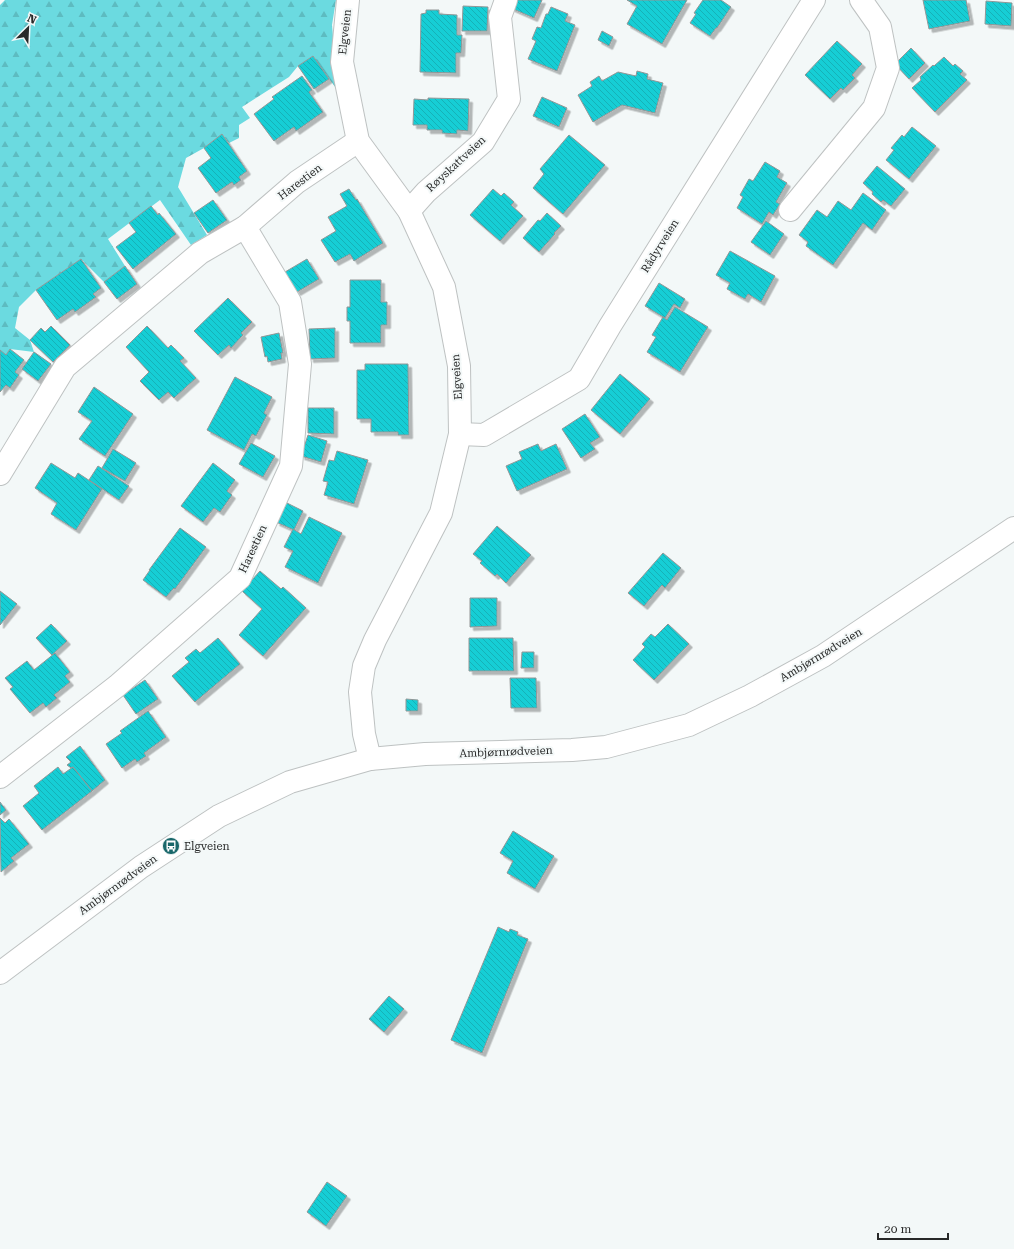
<svg xmlns="http://www.w3.org/2000/svg" width="1014" height="1249" viewBox="0 0 1014 1249" font-family="'Roboto Serif',serif">
	<defs>
		<pattern id="forest-firs" width="22" height="20" patternUnits="userSpaceOnUse"><rect width="22" height="20" fill="#6bdae0"/><path d="M5 1l3.5 6h-7zM16 11l3.5 6h-7z" fill="#5dbbc0"/></pattern>
		<pattern id="building-back-hatch" width="6" height="6" patternUnits="userSpaceOnUse"><rect width="6" height="6" fill="#16ced5"/><path d="M-1 5l2 2M0 0l6 6M5-1l2 2" fill="none" stroke="#14b1b7"/></pattern>
		<filter id="shadow"><feDropShadow dx="3.5" dy="3.5" stdDeviation="0" flood-color="#0004"/></filter>
	</defs>
	<rect width="100%" height="100%" fill="#f3f8f8"/>
	<polygon fill="url(#forest-firs)" points="5,0 336,0 332,25 338,91 313,56 298,66 289,77 242,107 250,118 239,125 239,138 229,143 222,134 204,148 186,158 178,187 207,235 191,245 160,200 108,239 125,266 104,282 81,259 36,290 19,307 15,328 30,340 34,352 10,349 6,355 0,351 0,5"/>
	<g fill="url(#building-back-hatch)" stroke="#929696" filter="url(#shadow)">
		<polygon points="514,0 542,0 534,18 511,8"/>
		<polygon points="627,0 687,0 662,44 627,24 637,6"/>
		<polygon points="703,0 721,0 731,7 717,28 716,28 710,36 690,23 696,14 694,13"/>
		<polygon points="923,0 966,0 970,21 929,29"/>
		<polygon points="986,1 1012,3 1011,26 985,24"/>
		<polygon points="463,6 488,7 487,31 462,31"/>
		<polygon points="551,7 568,14 565,21 575,25 557,71 528,59 536,41 532,39 537,27 541,28 546,14 548,14"/>
		<polygon points="426,10 439,10 439,14 457,15 457,35 462,35 461,53 456,53 456,73 420,72 421,14 426,13"/>
		<polygon points="602,31 613,37 609,46 598,40"/>
		<polygon points="837,41 862,64 852,75 855,78 843,90 841,88 830,99 805,75"/>
		<polygon points="911,48 925,63 909,79 895,64"/>
		<polygon points="313,56 329,79 314,89 298,66"/>
		<polygon points="944,57 953,66 955,64 963,71 960,74 967,80 935,112 912,88 921,80 920,77 933,65 934,66"/>
		<polygon points="637,71 648,74 647,79 663,83 655,113 622,105 593,122 578,95 592,86 590,82 599,76 602,81 618,72 636,76"/>
		<polygon points="302,76 312,90 309,92 323,112 296,131 294,127 274,141 254,114 274,99 272,97"/>
		<polygon points="542,97 567,108 559,127 533,116"/>
		<polygon points="428,98 469,99 468,131 457,130 457,134 442,133 442,130 427,130 427,125 413,125 414,99 428,100"/>
		<polygon points="912,127 936,146 909,179 886,160 894,150 891,148 902,135 904,137"/>
		<polygon points="222,134 247,171 239,177 241,180 234,185 232,182 216,193 198,168 211,158 204,148"/>
		<polygon points="569,135 605,165 563,214 533,188 544,174 540,169"/>
		<polygon points="765,162 780,171 777,177 787,183 776,202 780,204 773,215 769,212 762,224 737,208 743,197 740,195 749,179 753,181"/>
		<polygon points="877,166 905,189 891,206 883,200 881,202 872,194 873,192 863,183"/>
		<polygon points="349,189 356,200 357,199 383,243 354,261 350,254 335,262 321,240 336,231 328,217 347,206 340,194"/>
		<polygon points="493,189 501,196 504,193 514,202 511,205 523,216 500,241 470,215"/>
		<polygon points="863,193 886,210 872,230 863,223 833,265 806,246 808,242 799,235 817,210 827,217 838,201 851,210"/>
		<polygon points="213,200 227,220 208,233 194,213"/>
		<polygon points="151,206 158,215 159,213 176,234 133,269 116,247 136,232 129,223"/>
		<polygon points="547,213 561,226 554,233 555,234 539,252 523,238 538,220 540,221"/>
		<polygon points="766,221 784,234 770,255 751,242"/>
		<polygon points="730,251 775,276 761,302 748,294 745,299 727,289 730,283 716,275"/>
		<polygon points="81,259 101,288 93,294 96,297 75,312 73,309 57,320 36,290"/>
		<polygon points="307,259 319,279 297,292 285,272"/>
		<polygon points="125,266 137,284 117,299 104,282"/>
		<polygon points="350,280 381,280 381,302 387,302 387,325 381,325 381,343 350,343 350,321 347,321 347,307 350,307"/>
		<polygon points="659,283 685,299 680,308 674,304 665,318 645,306"/>
		<polygon points="228,298 252,322 241,333 243,335 231,348 229,345 218,355 194,331"/>
		<polygon points="675,307 708,327 680,372 647,352 656,337 652,335 663,317 667,320"/>
		<polygon points="51,326 70,345 53,362 30,340 41,328 45,332"/>
		<polygon points="147,326 168,348 171,345 184,358 180,361 196,378 174,398 168,392 159,400 140,381 149,372 126,347"/>
		<polygon points="335,328 335,358 310,359 309,329"/>
		<polygon points="279,333 283,353 281,353 282,359 268,362 267,356 265,357 261,337"/>
		<polygon points="10,349 24,360 15,372 19,375 10,388 6,385 0,392 0,350 6,355"/>
		<polygon points="34,352 51,364 38,381 22,369"/>
		<polygon points="365,364 408,364 409,435 398,435 398,432 371,432 371,419 357,419 357,370 365,370"/>
		<polygon points="620,374 650,399 620,434 591,410"/>
		<polygon points="235,377 272,397 264,413 267,415 256,436 252,434 244,450 207,430"/>
		<polygon points="94,387 133,414 105,456 79,439 92,421 78,412"/>
		<polygon points="308,408 334,408 334,434 308,433"/>
		<polygon points="585,414 600,437 590,443 595,449 581,458 562,429"/>
		<polygon points="308,435 327,441 321,462 301,456"/>
		<polygon points="251,443 275,456 263,477 239,464"/>
		<polygon points="538,444 541,451 556,444 567,469 517,491 506,466 522,459 519,452"/>
		<polygon points="113,449 136,463 125,481 102,468"/>
		<polygon points="337,451 368,460 354,504 324,495 328,482 323,481 329,460 334,461"/>
		<polygon points="51,463 75,478 78,473 102,489 76,530 51,514 57,503 35,488"/>
		<polygon points="213,463 235,480 227,491 232,495 220,512 214,508 203,522 181,506"/>
		<polygon points="98,466 129,486 119,500 89,480"/>
		<polygon points="285,502 303,511 294,530 276,522"/>
		<polygon points="309,517 342,533 318,583 285,567 293,551 284,547 293,529 301,534"/>
		<polygon points="497,526 531,555 506,583 497,574 495,576 480,563 482,561 473,554"/>
		<polygon points="180,528 206,547 175,589 174,588 166,597 143,580 150,570 149,570"/>
		<polygon points="663,553 681,568 665,588 662,585 644,606 628,593"/>
		<polygon points="260,571 281,589 283,587 306,608 263,656 239,635 262,609 242,591"/>
		<polygon points="0,591 17,604 0,625"/>
		<polygon points="470,598 497,598 497,626 470,627"/>
		<polygon points="51,624 67,641 52,655 36,638"/>
		<polygon points="668,624 689,644 654,680 633,660 645,647 642,644 651,634 655,637"/>
		<polygon points="218,638 240,664 195,702 172,676 189,662 185,658 196,649 200,653"/>
		<polygon points="469,638 513,638 514,671 469,671"/>
		<polygon points="522,652 534,652 534,668 521,668"/>
		<polygon points="55,653 70,672 65,676 70,682 54,695 57,698 46,707 43,703 30,713 10,689 13,687 5,678 27,661 34,670"/>
		<polygon points="510,678 536,678 537,708 511,708"/>
		<polygon points="145,680 158,699 136,714 123,695"/>
		<polygon points="406,699 418,700 418,711 406,711"/>
		<polygon points="148,711 166,737 144,753 146,756 137,762 135,759 122,768 106,744 122,733 120,731"/>
		<polygon points="80,746 105,780 92,791 73,767 71,768 67,765 71,762 66,757"/>
		<polygon points="58,767 63,774 73,767 92,791 42,830 23,806 39,793 34,786"/>
		<polygon points="0,802 6,810 0,815"/>
		<polygon points="0,818 5,823 9,819 29,844 11,858 14,861 1,872"/>
		<polygon points="513,831 554,856 535,889 507,873 513,861 500,853"/>
		<polygon points="498,927 509,932 510,929 518,932 517,935 528,939 482,1053 451,1040"/>
		<polygon points="389,996 404,1009 384,1032 369,1019"/>
		<polygon points="327,1182 347,1196 326,1226 307,1212"/>
	</g>
	<g fill="none" stroke-linecap="round" stroke-linejoin="round">
		<g stroke="#bec2c2" stroke-width="24">
			<g id="minor">
				<polyline points="348,0 342,62 358,141 409,211 444,287 459,366 460,434 441,513 375,640 364,666 360,692 364,734 370,759"/>
				<polyline points="790,210 874,108 888,68 880,27 861,0"/>
				<polyline points="409,211 426,192 483,142 509,99 500,17 506,0"/>
				<polyline points="460,434 484,435 579,379 610,326 814,0"/>
				<polyline points="0,474 65,367 200,253 245,227 297,182 358,141"/>
				<polyline points="0,777 117,686 240,578 291,466 300,364 290,302 245,227"/>
				<polyline points="0,973 141,867 219,816 290,782 370,759 425,754 572,750 606,747 689,725 750,696 823,656 1014,528"/>
			</g>
		</g>
		<use href="#minor" stroke="#fff" stroke-width="22"/>
	</g>
	<defs>
		<g id="bus-disc" transform="scale(0.9)"><circle r="9.5" fill="#19676a" stroke="#f3f8f8"/><path d="M-5-6H5V4H4V6H2V4H-2V6H-4V4H-5ZM-3.5-4V0h7V-4ZM-3.5 1.2v1.5H-2V1.2ZM2 1.2v1.5H3.5V1.2Z" fill="#fff"/></g>
	</defs>
	<g fill-rule="evenodd">
		<use href="#bus-disc" x="171" y="846"/>
	</g>
	<g text-anchor="middle" dominant-baseline="central" stroke-width="4" stroke-linejoin="round" paint-order="stroke">
		<g font-size="11" fill="#282929" stroke="#f3f8f8">
			<text transform="translate(345 32) rotate(-84)">Elgveien</text>
			<text transform="translate(456 164) rotate(-43)">Røyskattveien</text>
			<text transform="translate(300 182) rotate(-37)">Harestien</text>
			<text transform="translate(660 246) rotate(-58)">Rådyrveien</text>
			<text transform="translate(457 377) rotate(-94)">Elgveien</text>
			<text transform="translate(253 549) rotate(-65)">Harestien</text>
			<text transform="translate(821 655) rotate(-31)">Ambjørnrødveien</text>
			<text transform="translate(506 752) rotate(-2)">Ambjørnrødveien</text>
			<text transform="translate(118 885) rotate(-36)">Ambjørnrødveien</text>
		</g>
		<g font-size="11" fill="#282929" stroke="#f3f8f8" text-anchor="start">
			<text x="184" y="846">Elgveien</text>
		</g>
	</g>
	<g transform="translate(28 28) rotate(24)" stroke="#f3f8f8" stroke-width="3" paint-order="stroke">
	<path d="M0-3L7 15L0 10L-7 15Z" fill="#282929"/>
	<text y="-6" font-size="11" font-weight="bold" text-anchor="middle" fill="#282929">N</text>
	</g>
	<path d="M878 1233v6h70v-6" fill="none" stroke="#282929" stroke-width="2"/>
	<text x="884" y="1233" font-size="12" fill="#282929" stroke="#f3f8f8" stroke-width="3" paint-order="stroke">20 m</text>
</svg>
